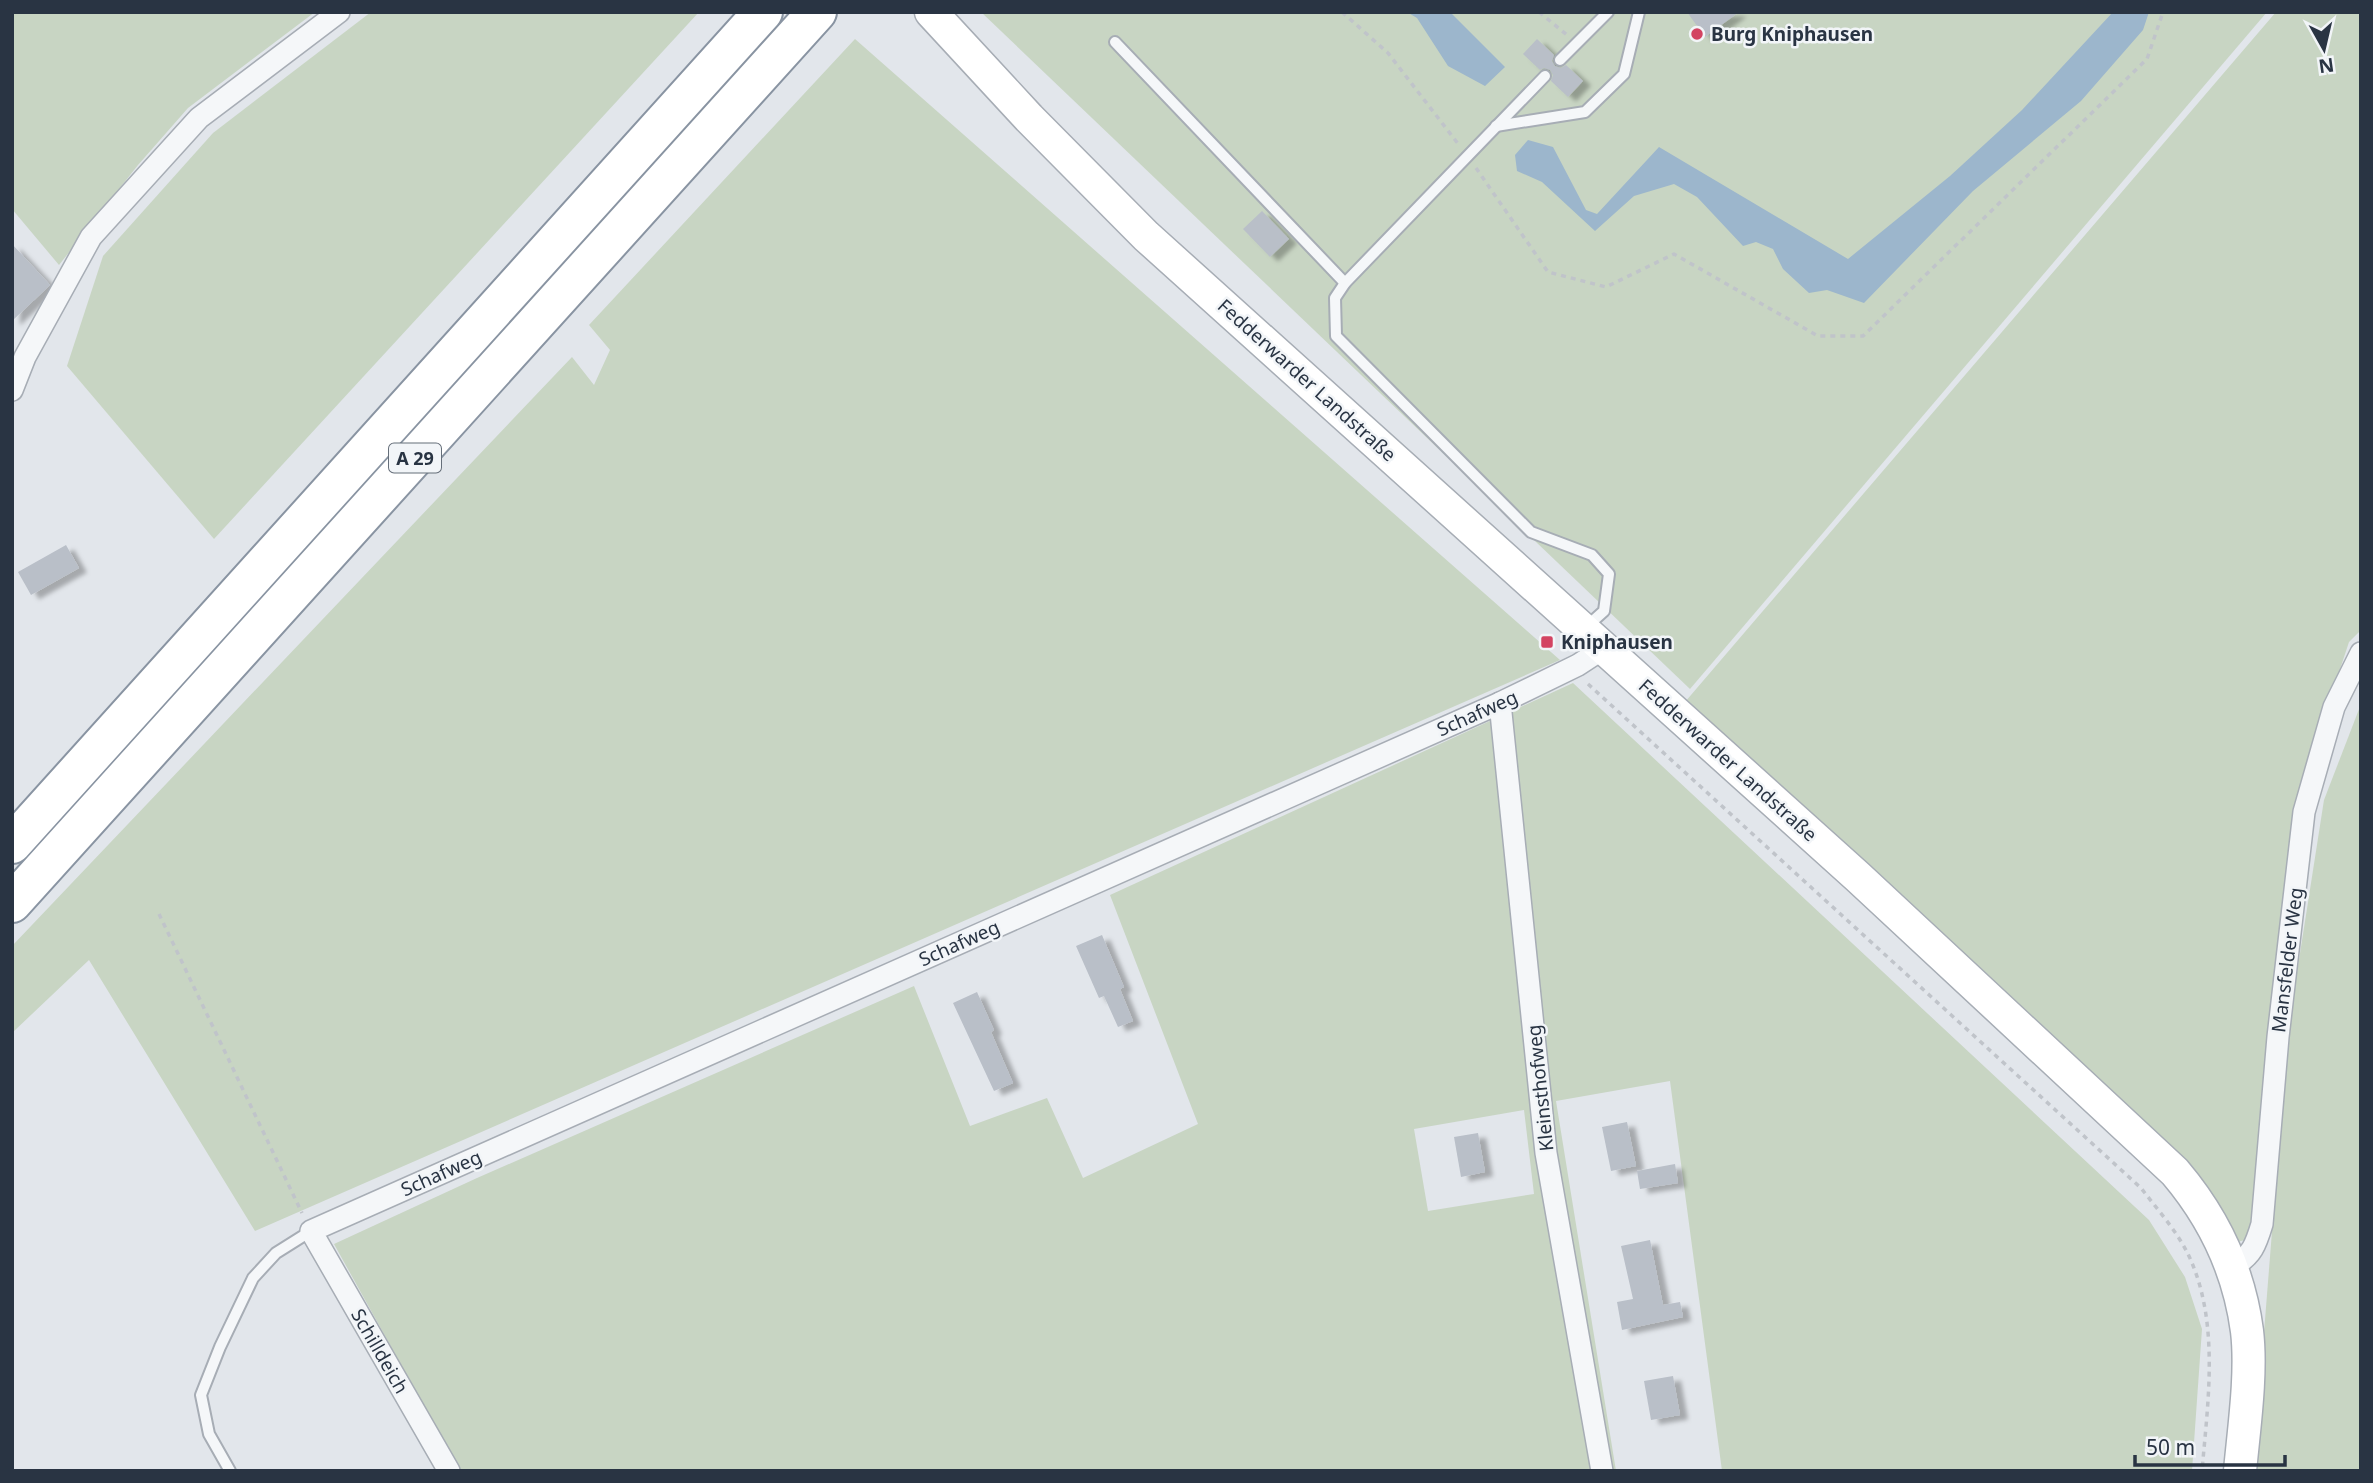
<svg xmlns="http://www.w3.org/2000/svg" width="2373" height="1483" viewBox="0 0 2373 1483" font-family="'Noto Sans',sans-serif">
	<defs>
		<filter id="shadow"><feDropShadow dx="8" dy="4.5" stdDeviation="2" flood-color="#0004"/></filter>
	</defs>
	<rect width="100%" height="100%" fill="#e2e6eb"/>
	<g fill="#c8d5c3" fill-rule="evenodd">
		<polygon points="12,12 315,12 188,108 138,165 59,265 12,209"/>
		<polygon points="371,12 699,12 214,539 67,366 103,256 213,133"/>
		<polygon points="981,12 2267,12 1690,689"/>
		<polygon points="2276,12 2361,12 2361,630 2349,642 2293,811 2249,1239 2237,1242 1685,702"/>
		<polygon points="855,39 1560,660 255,1231 89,960 12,1033 12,946 572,357 594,385 610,350 589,325"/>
		<path d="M1573,683L2149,1220L2185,1277L2202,1329L2192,1471H1722L1670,1081L1556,1101L1616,1471H460L334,1244L477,1178L914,986L970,1126L1047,1098L1083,1178L1198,1124L1110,895ZM1524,1110L1534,1194L1428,1211L1414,1129Z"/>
		<polygon points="2361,704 2361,1471 2253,1471 2288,1030 2324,800"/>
	</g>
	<g fill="#9cb6cc">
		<polygon points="1407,12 1450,12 1505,67 1485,86 1448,66 1417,18"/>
		<polygon points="2113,12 2149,12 2143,30 2081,101 1973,191 1864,303 1827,290 1809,293 1783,269 1773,249 1756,242 1743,246 1697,197 1674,184 1634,196 1595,231 1542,182 1517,171 1515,155 1528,140 1553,147 1586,210 1597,214 1659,147 1848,259 1950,176 2022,110"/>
	</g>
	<g fill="#b9bfc8" filter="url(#shadow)">
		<polygon points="1687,12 1739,12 1705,37"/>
		<polygon points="1537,39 1554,55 1552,61 1555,66 1561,68 1566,65 1583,81 1568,97 1551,81 1553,75 1550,70 1544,68 1540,70 1523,54"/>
		<polygon points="1262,211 1289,239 1270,257 1243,229"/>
		<polygon points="12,244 50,285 12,321"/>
		<polygon points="66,545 79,568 31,595 18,572"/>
		<polygon points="1102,935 1124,987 1120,989 1133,1021 1118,1027 1104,996 1099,998 1076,946"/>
		<polygon points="977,992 994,1030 991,1032 1013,1083 994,1091 953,1003"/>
		<polygon points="1627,1122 1636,1166 1611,1171 1602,1127"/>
		<polygon points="1478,1133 1485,1172 1461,1177 1454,1137"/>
		<polygon points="1675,1164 1678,1183 1640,1189 1637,1171"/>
		<polygon points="1650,1240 1663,1305 1680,1302 1683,1317 1622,1330 1617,1302 1633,1299 1621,1246"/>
		<polygon points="1673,1376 1680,1415 1651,1420 1644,1381"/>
	</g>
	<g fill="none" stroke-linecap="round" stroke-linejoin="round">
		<g stroke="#a7adb5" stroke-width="14">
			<g id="lane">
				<polyline points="1115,42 1345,283"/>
				<polyline points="1560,60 1608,12"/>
				<polyline points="1545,76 1345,283 1335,298 1336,336 1531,532 1592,555 1609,574 1604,611 1585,628"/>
				<polyline points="1496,126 1585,112 1624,74 1639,12"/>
				<polyline points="230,1471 209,1434 201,1395 220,1347 253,1278 276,1253 311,1231"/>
			</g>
		</g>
		<g stroke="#a7adb5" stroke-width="24">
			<g id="street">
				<polyline points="12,390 25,357 91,237 199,118 339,12"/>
				<polyline points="1500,703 1546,1153 1602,1471"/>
				<path d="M2233,1266C2252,1256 2256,1244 2262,1224L2278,1037L2304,812L2334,707L2361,653"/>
				<polyline points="449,1471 311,1231 1500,703 1578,665 1604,648"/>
			</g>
		</g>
		<g stroke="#a7adb5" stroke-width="35">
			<path id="secondary" d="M931,12L1029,118L1146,236L1858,877L2175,1172C2214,1218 2239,1270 2247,1331C2252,1373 2244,1428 2240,1471"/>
		</g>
		<g stroke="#8994a2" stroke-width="42">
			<g id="highway">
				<polyline points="12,844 763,12"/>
				<polyline points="12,903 817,12"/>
			</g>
		</g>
		<g stroke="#c0c4ca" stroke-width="3.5" stroke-dasharray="5 5" stroke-linecap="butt">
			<polyline points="1342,12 1388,53 1459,145"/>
			<polyline points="1539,12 1567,35"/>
			<polyline points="1476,168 1548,272 1606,287 1674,254 1818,336 1863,336 2147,59 2163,12"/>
			<path d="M1588,684L2141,1188C2157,1209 2176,1230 2188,1254C2220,1321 2208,1400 2202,1471"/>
			<polyline points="159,914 302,1213"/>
		</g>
		<use href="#lane" stroke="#f5f7f9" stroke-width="10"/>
		<use href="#street" stroke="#f5f7f9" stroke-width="21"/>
		<use href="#secondary" stroke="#fff" stroke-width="32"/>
		<use href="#highway" stroke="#fff" stroke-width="38"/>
	</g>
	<g fill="#d34462" stroke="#f2f5f8" stroke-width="2.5">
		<circle cx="1697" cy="34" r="7"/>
		<rect x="1540" y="635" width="14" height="14" rx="3.5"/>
	</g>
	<g text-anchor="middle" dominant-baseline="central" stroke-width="5" stroke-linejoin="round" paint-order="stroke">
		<rect fill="#f2f5f8" stroke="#656e79" stroke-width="2" x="389" y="443.5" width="52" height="29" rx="5"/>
		<g font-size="18" font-weight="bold" fill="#293443">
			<text x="415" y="458">A 29</text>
		</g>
		<g font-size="19" font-weight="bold" fill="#293443" stroke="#f2f5f8" text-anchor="start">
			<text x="1711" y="34">Burg Kniphausen</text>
			<text x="1561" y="642">Kniphausen</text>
		</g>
		<g font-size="19" fill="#293443" stroke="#f2f5f8">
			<text transform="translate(1307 380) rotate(42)">Fedderwarder Landstraße</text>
			<text transform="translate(1477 713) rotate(-24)">Schafweg</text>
			<text transform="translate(1728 760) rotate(42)">Fedderwarder Landstraße</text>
			<text transform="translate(959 943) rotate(-24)">Schafweg</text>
			<text transform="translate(2287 960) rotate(-83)">Mansfelder Weg</text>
			<text transform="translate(1540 1088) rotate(-96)">Kleinsthofweg</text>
			<text transform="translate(441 1173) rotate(-24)">Schafweg</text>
			<text transform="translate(380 1351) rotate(60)">Schilldeich</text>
		</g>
	</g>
	<rect width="2373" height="1483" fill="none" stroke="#293443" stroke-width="28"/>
	<g transform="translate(2324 49) rotate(172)" stroke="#f2f5f8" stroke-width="5" paint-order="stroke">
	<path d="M0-5L12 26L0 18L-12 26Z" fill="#293443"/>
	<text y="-10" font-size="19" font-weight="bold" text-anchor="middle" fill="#293443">N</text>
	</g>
	<path d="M2135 1455v10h150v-10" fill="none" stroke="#293443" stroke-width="3.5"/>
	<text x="2146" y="1455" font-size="21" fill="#293443" stroke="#f2f5f8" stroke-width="5" paint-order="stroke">50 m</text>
</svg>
